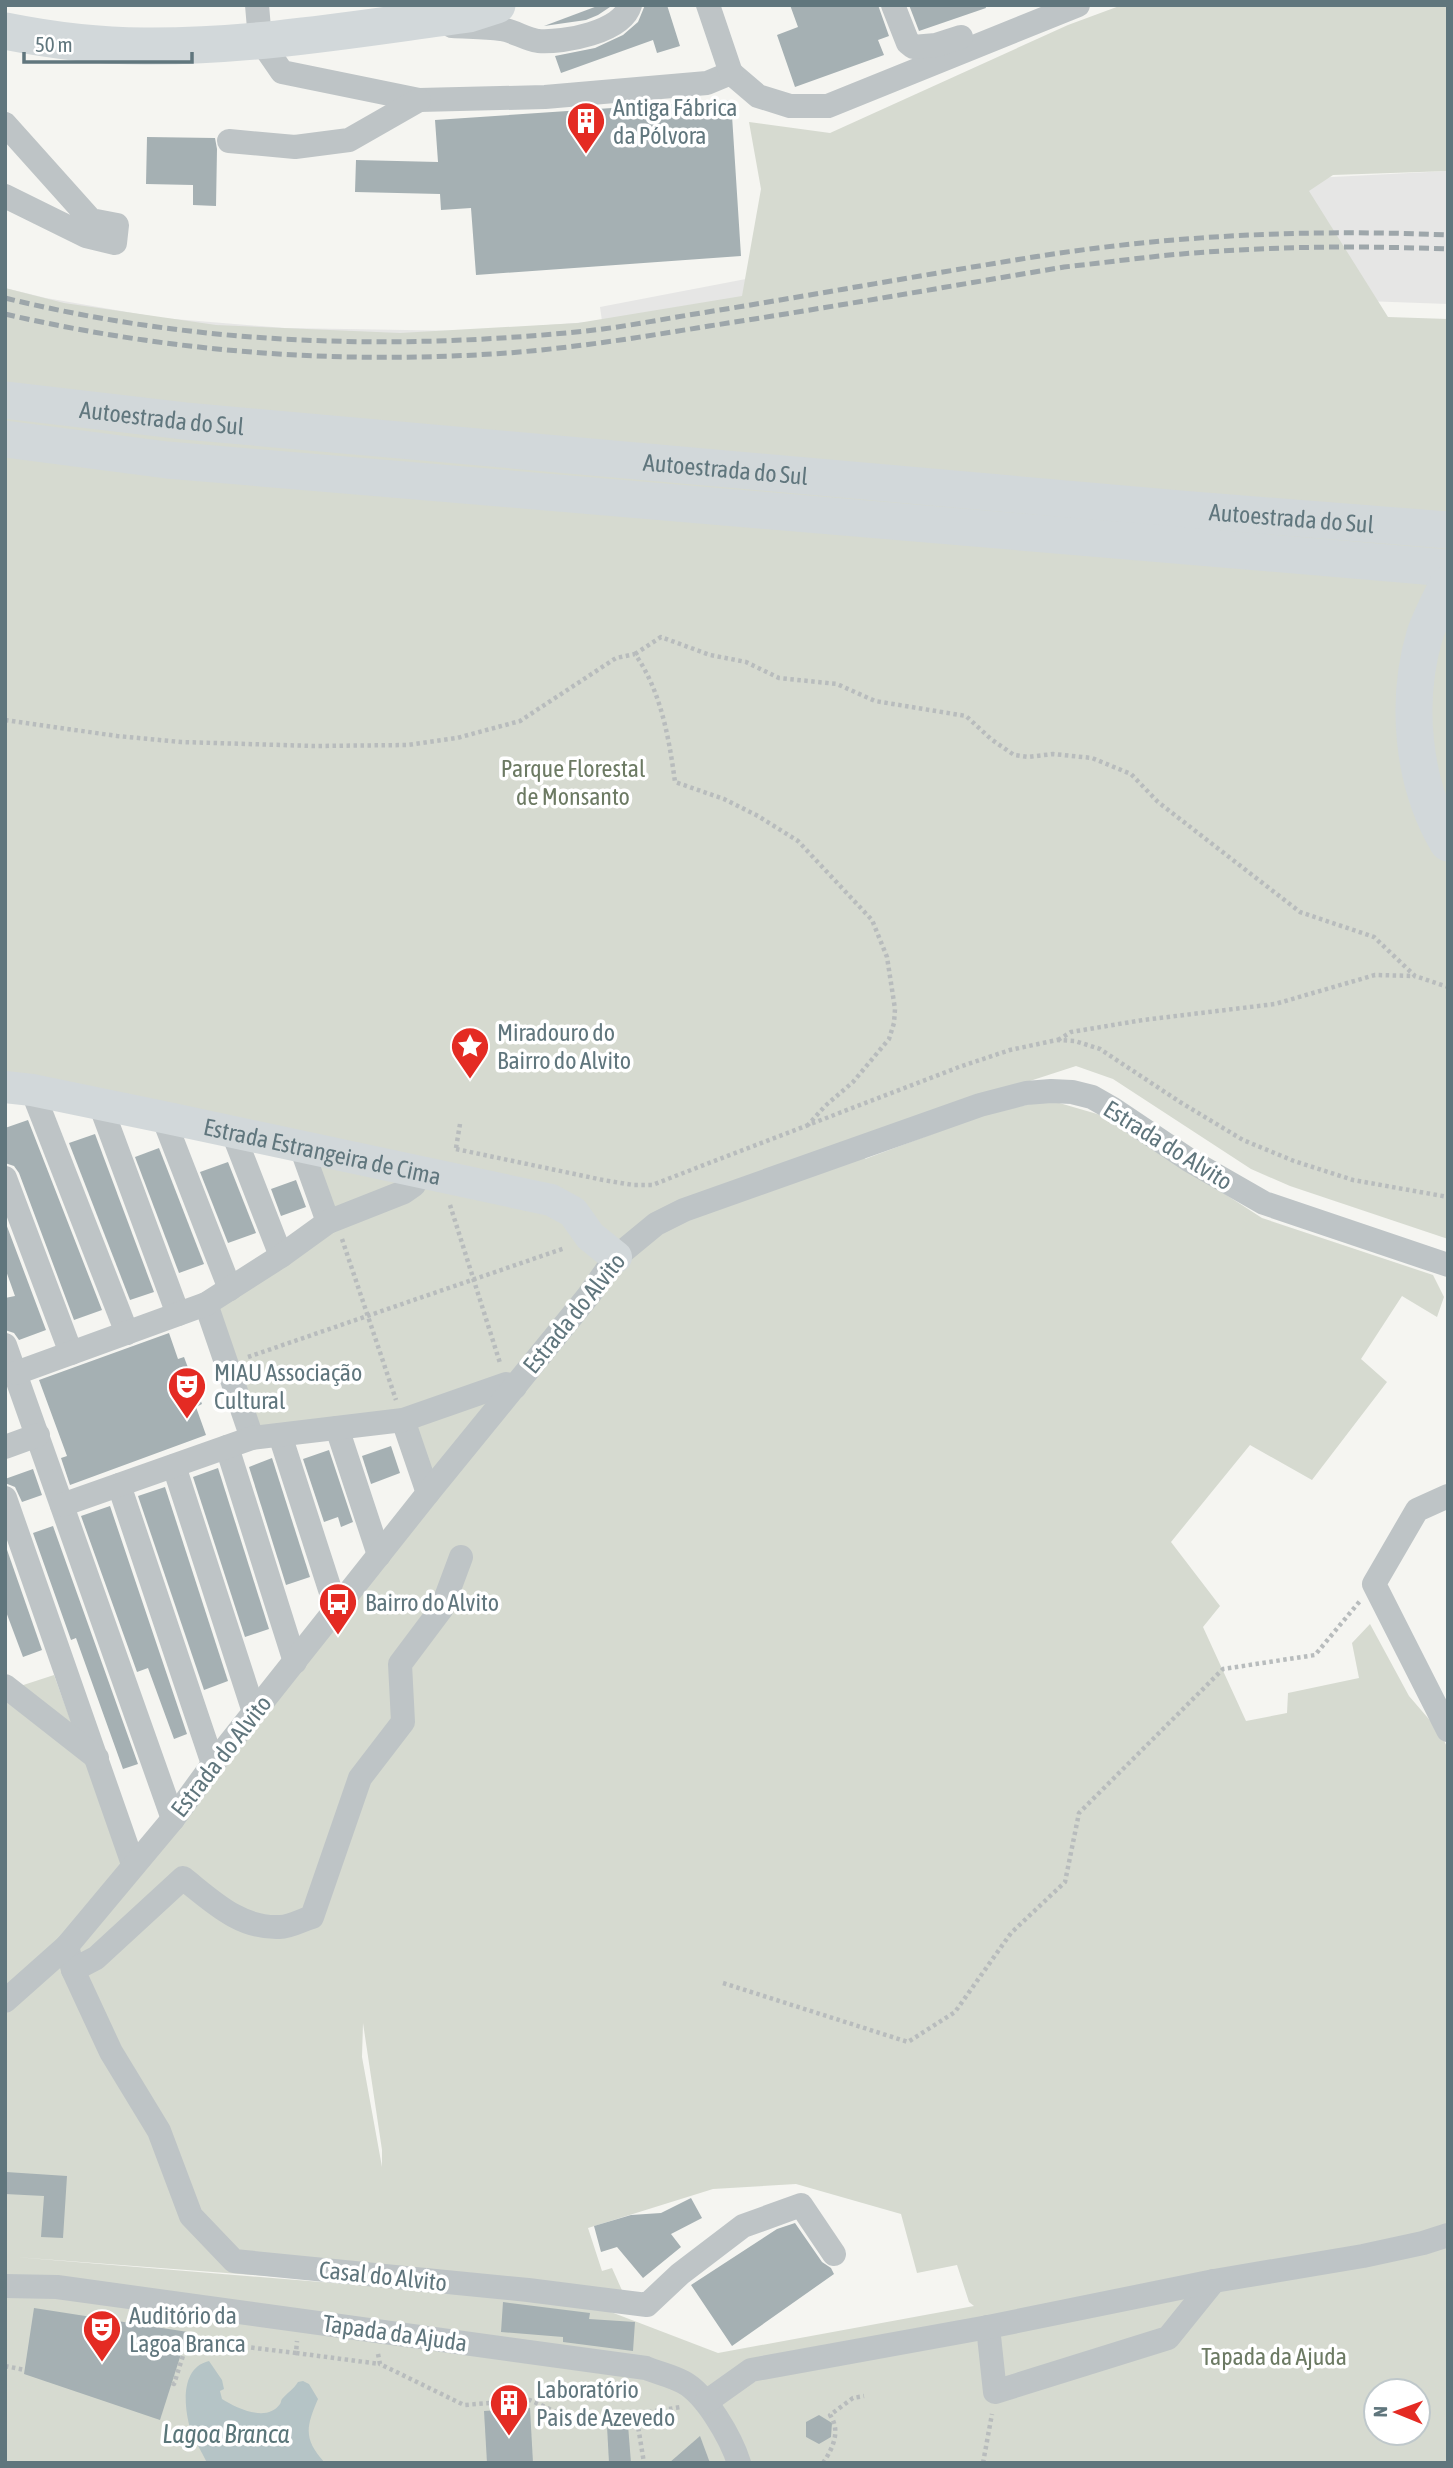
<svg xmlns="http://www.w3.org/2000/svg" width="1453" height="2468" viewBox="0 0 1453 2468" font-family="'Asap Condensed',sans-serif">
	<rect width="100%" height="100%" fill="#f5f5f1"/>
	<polygon fill="#e6e6e5" points="1448,171 1448,304 1281,298 603,380 5,332 5,288 46,298 162,318 285,328 466,331 602,321 600,307 1257,181"/>
	<path fill="#d6dad0" fill-rule="evenodd" d="M1122,5H1448V171L1333,175L1309,191L1388,317L1448,319V1239L1290,1186L1251,1169L1113,1079L1076,1066L873,1132L865,1159L986,1114L1049,1100L1104,1116L1262,1218L1433,1275L1444,1297L1437,1317L1402,1296L1361,1359L1387,1382L1312,1480L1250,1445L1171,1542L1220,1606L1203,1627L1246,1721L1287,1713L1288,1693L1359,1678L1352,1643L1370,1624L1409,1696L1440,1732L1448,1749V2463H5V1691L54,1675L128,1877L433,1500L407,1429L255,1445L204,1306L335,1225L312,1160L5,1093V288L64,303L216,325L400,333L578,323L742,296L761,189L749,122L830,133L1068,25ZM363,2023L382,2150V2167L362,2057ZM796,2184L901,2214L917,2273L957,2265L969,2302L974,2306L718,2353L590,2304L15,2257L503,2294L625,2297L612,2268L602,2271L588,2228L713,2189ZM1376,2391H1418V2433H1376Z"/>
	<path fill="#b5c4c6" d="M209,2361L222,2380L224,2389L220,2391L222,2399C236,2408 267,2423 280,2404C281,2403 281,2400 282,2399C287,2393 293,2390 298,2382L303,2381L309,2384L318,2399C306,2427 303,2439 325,2463H207C202,2452 194,2440 190,2428C184,2406 180,2368 209,2361Z"/>
	<g fill="#a5b0b3">
		<polygon points="600,5 613,5 598,15 586,20 544,26"/>
		<polygon points="645,5 667,5 680,46 657,53 653,40 561,73 555,56 595,48 623,35 638,22"/>
		<polygon points="790,5 878,5 889,36 878,40 884,55 795,87 777,35 798,27"/>
		<polygon points="909,5 985,5 986,8 919,31"/>
		<polygon points="731,100 741,256 476,275 471,208 441,210 440,194 355,192 356,160 438,162 435,120"/>
		<polygon points="147,137 215,138 217,149 216,206 193,205 193,185 146,184"/>
		<polygon points="28,1120 102,1310 74,1320 19,1173 14,1166 5,1163 5,1128"/>
		<polygon points="95,1134 154,1292 130,1300 69,1143"/>
		<polygon points="159,1148 204,1264 179,1273 135,1157"/>
		<polygon points="228,1162 256,1233 228,1243 200,1172"/>
		<polygon points="296,1180 306,1207 281,1216 271,1189"/>
		<polygon points="5,1221 46,1330 19,1340 14,1333 5,1330 5,1298 15,1296 5,1268"/>
		<polygon points="169,1333 178,1359 184,1357 193,1381 202,1404 196,1407 206,1435 70,1485 61,1458 67,1456 39,1380"/>
		<polygon points="391,1446 400,1473 371,1484 362,1456"/>
		<polygon points="329,1450 353,1522 341,1527 338,1517 324,1522 303,1459"/>
		<polygon points="272,1458 310,1577 286,1585 249,1467"/>
		<polygon points="218,1468 269,1629 245,1637 193,1477"/>
		<polygon points="33,1469 42,1495 22,1502 15,1487 5,1483 5,1479"/>
		<polygon points="165,1487 228,1681 204,1690 138,1496"/>
		<polygon points="110,1506 187,1734 174,1739 148,1668 137,1672 81,1516"/>
		<polygon points="53,1526 138,1764 123,1769 76,1638 71,1640 33,1533"/>
		<polygon points="5,1544 42,1650 23,1657 5,1609"/>
		<polygon points="6,2172 67,2176 63,2238 41,2237 44,2196 5,2194"/>
		<polygon points="691,2198 702,2218 671,2234 681,2247 643,2278 617,2247 601,2252 594,2226 631,2215 661,2213"/>
		<polygon points="795,2223 822,2262 831,2268 834,2274 732,2346 691,2285 777,2229"/>
		<polygon points="503,2302 590,2313 589,2319 635,2322 633,2351 563,2342 563,2337 501,2332"/>
		<polygon points="34,2308 188,2332 160,2420 24,2374"/>
		<polygon points="530,2408 533,2463 487,2463 484,2411"/>
		<polygon points="819,2415 832,2423 831,2437 819,2444 806,2437 806,2422"/>
		<polygon points="628,2425 631,2463 609,2463 607,2426"/>
		<polygon points="700,2436 710,2463 669,2463"/>
	</g>
	<g fill="none" stroke-linecap="round" stroke-linejoin="round">
		<g stroke="#b8bcbd" stroke-width="4.5" stroke-dasharray="3.5 3.5" stroke-linecap="butt">
			<polyline points="1447,215 1448,215"/>
			<polyline points="1446,267 1448,267"/>
			<polyline points="635,654 661,637 710,655 746,662 779,678 837,684 875,701 966,716 991,739 1014,755 1028,757 1053,754 1092,758 1131,774 1158,802 1300,912 1374,937 1415,976 1448,987"/>
			<path d="M5,720L117,736L181,742L314,746L408,745L457,738L520,721L616,658L635,654C661,691 669,738 675,782L724,799L758,816L798,841L872,920L887,957L895,1009L894,1023L889,1039L853,1082L825,1106L808,1125"/>
			<polyline points="1058,1040 1071,1032 1143,1020 1275,1004 1375,975 1415,976"/>
			<polyline points="456,1148 460,1124"/>
			<polyline points="456,1149 603,1180 633,1185 652,1185 959,1067 1010,1050 1057,1040 1075,1041 1100,1049 1180,1102 1243,1140 1294,1161 1353,1180 1448,1197"/>
			<polyline points="450,1205 500,1363"/>
			<polyline points="342,1239 396,1400"/>
			<polyline points="248,1357 565,1248"/>
			<polyline points="723,1983 908,2042 955,2012 1011,1933 1065,1882 1079,1813 1223,1669 1315,1655 1360,1601"/>
			<polyline points="296,2353 380,2364"/>
			<polyline points="378,2354 380,2364 464,2405 530,2400 580,2423 681,2407"/>
			<polyline points="5,2366 25,2370"/>
			<polyline points="172,2383 174,2384 188,2340 296,2353 297,2341"/>
			<polyline points="636,2414 644,2463"/>
			<path d="M823,2463C833,2448 841,2431 830,2415L853,2398L864,2396"/>
			<polyline points="983,2463 992,2414"/>
		</g>
		<g stroke="#bec4c6" stroke-width="24">
			<polyline points="257,5 260,40 282,72 419,100 545,97 707,83 731,73 758,96 790,106 828,106 1078,5"/>
			<polyline points="708,5 731,73"/>
			<polyline points="893,5 908,43 913,47 936,45 961,37"/>
			<path d="M452,26C468,27 485,27 501,29C514,31 525,39 538,41C564,43 622,32 630,5"/>
			<polyline points="5,124 91,220 117,225 115,243 86,236 5,196"/>
			<polyline points="229,141 295,147 349,140 419,100"/>
			<polyline points="32,1090 127,1333"/>
			<polyline points="100,1104 178,1314"/>
			<polyline points="163,1117 230,1289"/>
			<polyline points="233,1133 281,1256"/>
			<polyline points="301,1147 328,1222"/>
			<polyline points="5,1178 71,1353"/>
			<polyline points="206,1304 252,1438"/>
			<polyline points="5,1345 173,1819"/>
			<polyline points="16,1373 206,1304 281,1256 328,1222 404,1192 414,1185 419,1172"/>
			<polyline points="403,1420 428,1493"/>
			<polyline points="337,1428 379,1555"/>
			<polyline points="280,1435 336,1608"/>
			<polyline points="5,1447 38,1435"/>
			<polyline points="227,1447 295,1662"/>
			<polyline points="174,1466 254,1712"/>
			<polyline points="119,1485 213,1764"/>
			<polyline points="1448,1496 1417,1510 1374,1584 1448,1730"/>
			<polyline points="5,1498 133,1864"/>
			<polyline points="62,1505 252,1438 403,1420 506,1384 515,1387"/>
			<polyline points="5,1686 97,1758"/>
			<polyline points="67,1946 73,1970 111,2052 159,2131 191,2216 234,2261 528,2290 647,2305 680,2274 743,2226 801,2205 834,2254"/>
			<path d="M73,1970L96,1958L183,1878C212,1901 240,1929 280,1927C290,1927 302,1920 312,1917L360,1778L403,1722L400,1664L442,1608L461,1557"/>
			<polyline points="5,2001 67,1946 173,1819 213,1764 428,1493 589,1295 616,1257 656,1224 684,1210 980,1105 1026,1093 1051,1091 1072,1092 1092,1097 1113,1109 1189,1160 1264,1203 1448,1265"/>
			<path d="M5,2286L57,2287L646,2368C658,2373 672,2376 683,2382C706,2394 731,2438 739,2463"/>
			<polyline points="988,2327 995,2392 1168,2338 1214,2281"/>
			<polyline points="706,2402 751,2370 988,2327 1214,2281 1363,2256 1423,2243 1448,2235"/>
		</g>
		<path stroke="#d2d8da" stroke-width="32" id="s1" d="M5,1087L32,1090L163,1117L551,1200L573,1212L590,1236L616,1257"/>
		<g stroke="#d2d8da" stroke-width="37">
			<path d="M5,31C50,40 98,46 144,46C253,47 362,28 469,14L497,5"/>
			<path id="s2" d="M5,400L185,421L1180,509L1448,530"/>
			<polyline points="5,439 167,460 1448,568"/>
			<path d="M1448,584C1440,600 1431,617 1425,634C1405,701 1412,783 1448,843"/>
		</g>
		<g stroke="#9da6aa" stroke-width="5" stroke-dasharray="10 5" stroke-linecap="butt">
			<path d="M5,298C196,345 391,351 586,331C624,327 663,319 701,313C814,295 927,274 1040,256C1175,235 1311,229 1448,235"/>
			<path d="M5,314C169,352 338,365 507,353C574,348 642,337 709,326C827,308 945,287 1064,267C1111,262 1159,255 1207,252C1287,246 1368,246 1448,249"/>
		</g>
	</g>
	<defs>
		<g id="building-pin" transform="scale(2.0125)"><path d="M0 17L-7.5 6A9.5 9.5 0 1 1 7.5 6Z" fill="#e42b23" stroke="#fff"/><path d="M-4-6H4V6H1V3H-1V6H-4ZM-2.5-4.3h1.7v1.8h-1.7ZM.8-4.3h1.7v1.8H.8ZM-2.5-1h1.7V.8h-1.7ZM.8-1h1.7V.8H.8Z" fill="#fff"/></g>
		<g id="sight-pin" transform="scale(2.0125)"><path d="M0 17L-7.5 6A9.5 9.5 0 1 1 7.5 6Z" fill="#e42b23" stroke="#fff"/><path d="M0-6L1.8-2.2L6-1.7L2.9 1.2L3.7 5.4L0 3.3L-3.7 5.4L-2.9 1.2L-6-1.7L-1.8-2.2Z" fill="#fff"/></g>
		<g id="theatre-pin" transform="scale(2.0125)"><path d="M0 17L-7.5 6A9.5 9.5 0 1 1 7.5 6Z" fill="#e42b23" stroke="#fff"/><path d="M-5-5.5Q0-4 5-5.5V0Q5 5 0 6Q-5 5-5 0ZM-3.3-2.5H-1v1.5H-3.3ZM1-2.5H3.3v1.5H1ZM-2.8 1Q0 5.5 2.8 1Z" fill="#fff"/></g>
		<g id="bus-pin" transform="scale(2.0125)"><path d="M0 17L-7.5 6A9.5 9.5 0 1 1 7.5 6Z" fill="#e42b23" stroke="#fff"/><path d="M-5-6H5V4H4V6H2V4H-2V6H-4V4H-5ZM-3.5-4V0h7V-4ZM-3.5 1.2v1.5H-2V1.2ZM2 1.2v1.5H3.5V1.2Z" fill="#fff"/></g>
	</defs>
	<g fill-rule="evenodd">
		<use href="#building-pin" x="586" y="121"/>
		<use href="#sight-pin" x="470" y="1046"/>
		<use href="#theatre-pin" x="187" y="1386"/>
		<use href="#bus-pin" x="338" y="1602"/>
		<use href="#theatre-pin" x="102" y="2329"/>
		<use href="#building-pin" x="509" y="2403"/>
	</g>
	<g text-anchor="middle" dominant-baseline="central" stroke-width="7" stroke-linejoin="round" paint-order="stroke">
		<g font-size="24" fill="#60767d" stroke="#fff" text-anchor="start">
			<text x="613" y="107">Antiga Fábrica<tspan x="613" dy="28">da Pólvora</tspan></text>
			<text x="497" y="1032">Miradouro do<tspan x="497" dy="28">Bairro do Alvito</tspan></text>
			<text x="214" y="1372">MIAU Associação<tspan x="214" dy="28">Cultural</tspan></text>
			<text x="365" y="1602">Bairro do Alvito</text>
			<text x="129" y="2315">Auditório da<tspan x="129" dy="28">Lagoa Branca</tspan></text>
			<text x="536" y="2389">Laboratório<tspan x="536" dy="28">Pais de Azevedo</tspan></text>
		</g>
		<g font-size="24" fill="#60767d" stroke="#fff">
			<text stroke="none"><textPath href="#s2" startOffset="158">Autoestrada do Sul</textPath></text>
			<text stroke="none"><textPath href="#s2" startOffset="724">Autoestrada do Sul</textPath></text>
			<text stroke="none"><textPath href="#s2" startOffset="1292">Autoestrada do Sul</textPath></text>
			<text transform="translate(1168 1145) rotate(32)">Estrada do Alvito</text>
			<text stroke="none"><textPath href="#s1" startOffset="324">Estrada Estrangeira de Cima</textPath></text>
			<text transform="translate(574 1313) rotate(-51)">Estrada do Alvito</text>
			<text transform="translate(221 1756) rotate(-52)">Estrada do Alvito</text>
			<text transform="translate(383 2276) rotate(6)">Casal do Alvito</text>
			<text transform="translate(395 2333) rotate(8)">Tapada da Ajuda</text>
		</g>
		<g font-size="24" fill="#6c7a63" stroke="#fff">
			<text x="573" y="768">Parque Florestal<tspan x="573" dy="28">de Monsanto</tspan></text>
			<text x="1274" y="2356">Tapada da Ajuda</text>
		</g>
		<g font-size="26" font-style="italic" fill="#5a7679" stroke="#fff">
			<text x="226" y="2434">Lagoa Branca</text>
		</g>
	</g>
	<rect width="1453" height="2468" fill="none" stroke="#60767d" stroke-width="14"/>
	<g transform="translate(1397 2412) rotate(271)"><circle r="33" fill="#ffffff" stroke="#bfc8cb" stroke-width="2"/>
	<path d="M0-5L12 26L0 18L-12 26Z" fill="#e42b23"/>
	<text y="-10" font-size="19" font-weight="bold" text-anchor="middle" fill="#60767d">N</text>
	</g>
	<path d="M24 52v10h168v-10" fill="none" stroke="#60767d" stroke-width="3.5"/>
	<text x="35" y="52" font-size="21" fill="#60767d" stroke="#ffffff" stroke-width="5" paint-order="stroke">50 m</text>
</svg>
